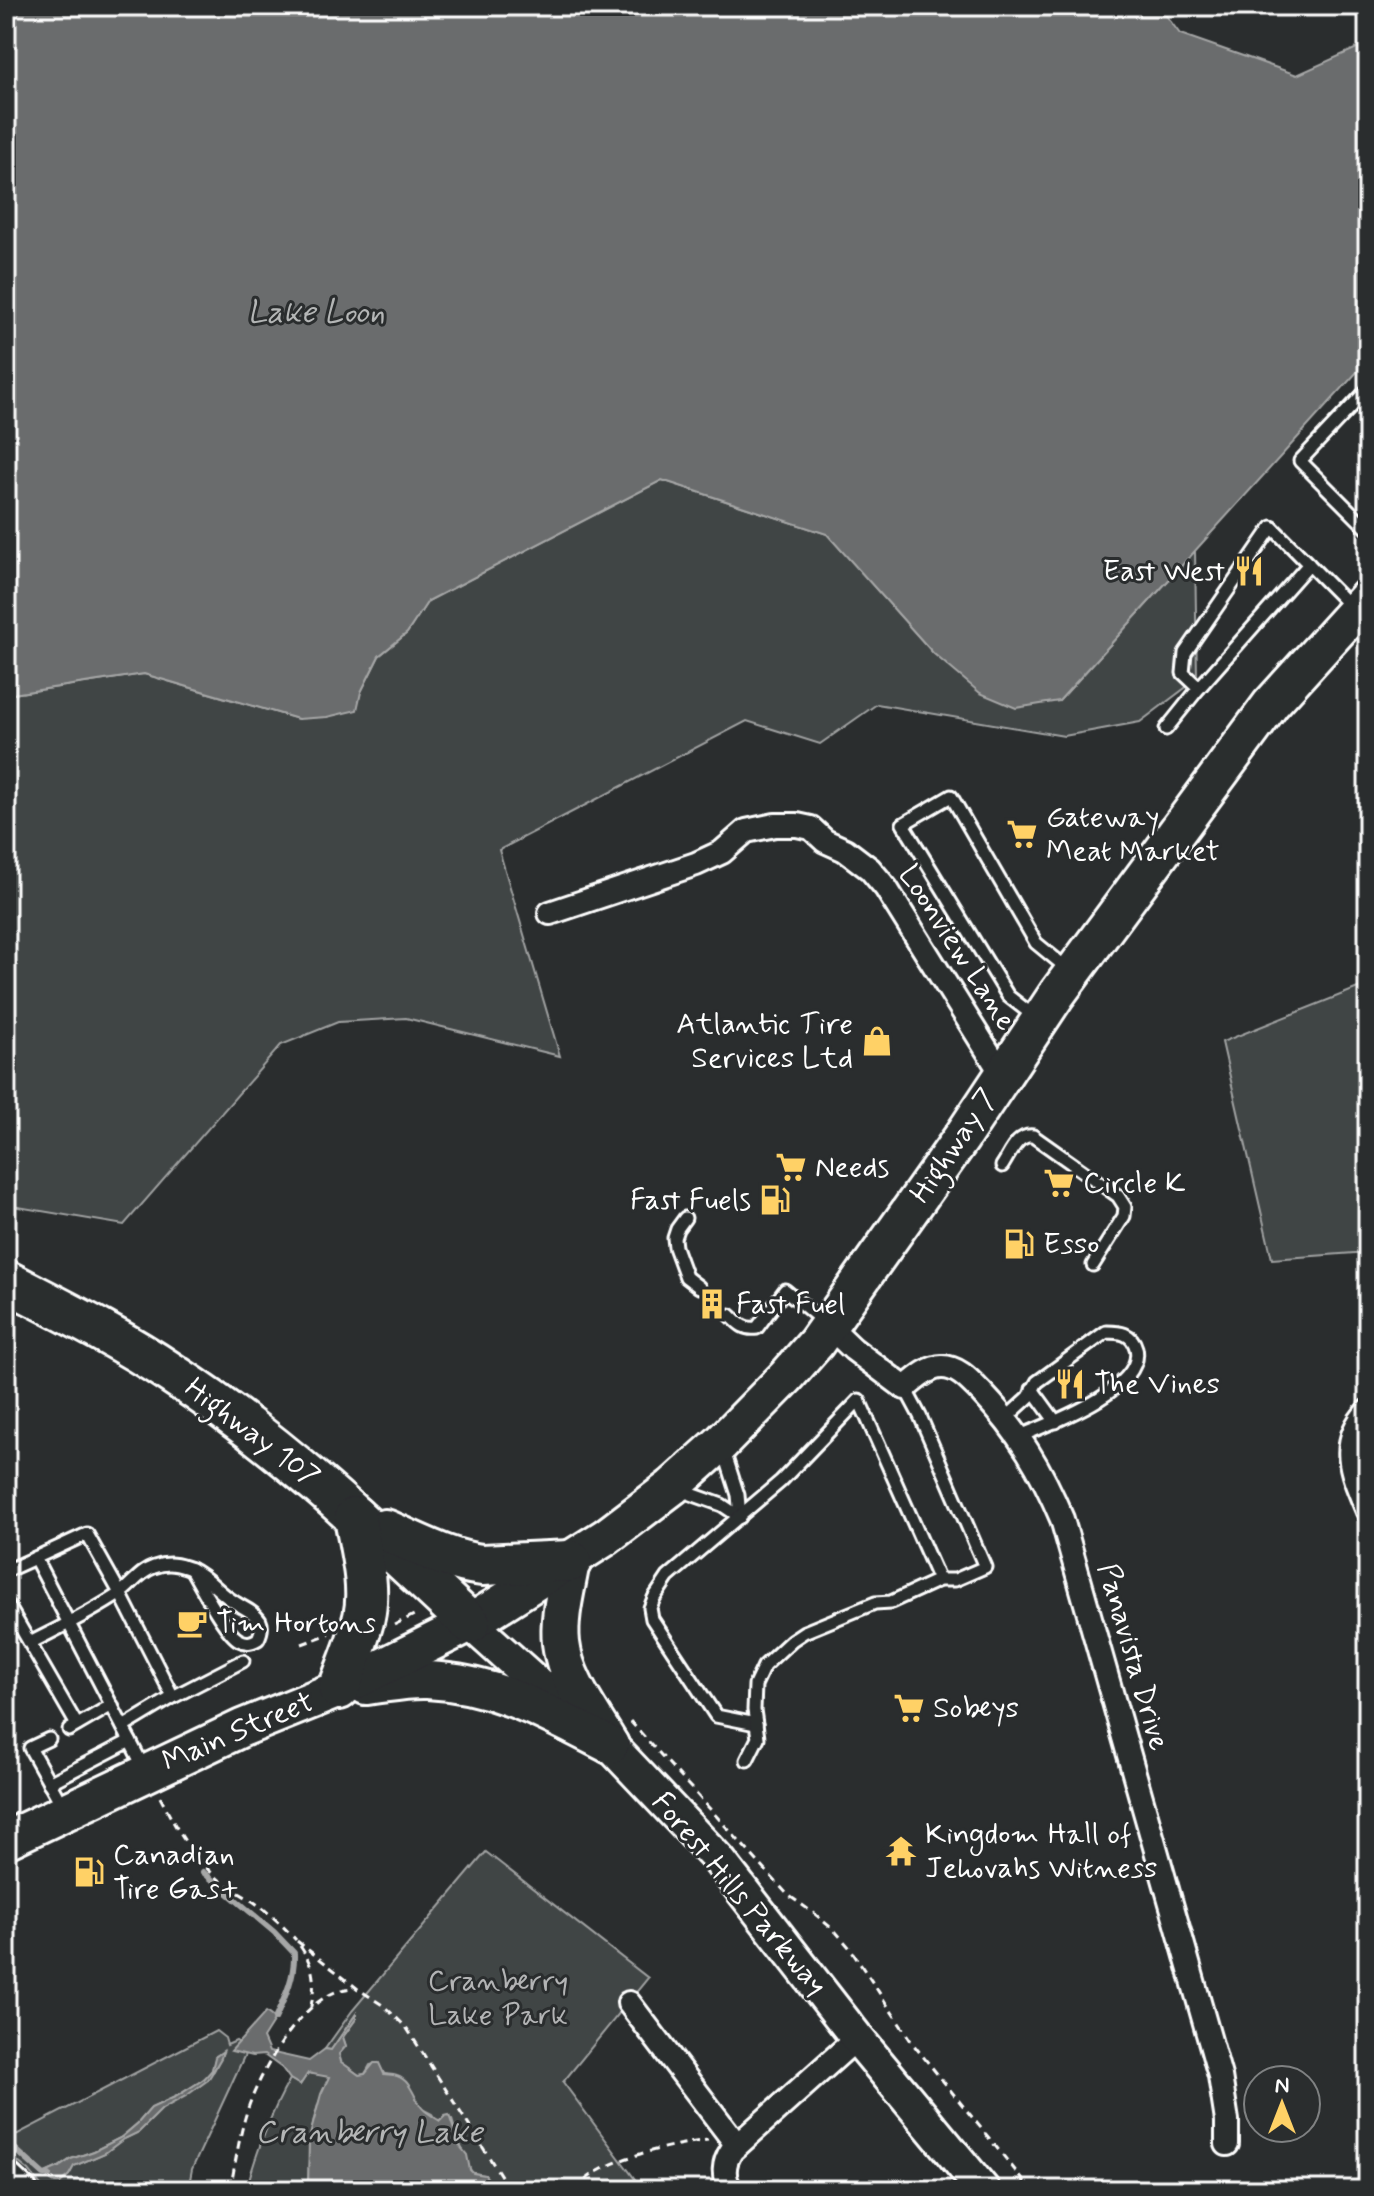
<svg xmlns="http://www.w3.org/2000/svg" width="1374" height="2196" viewBox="0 0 1374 2196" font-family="Mynerve,sans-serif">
	<rect width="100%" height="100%" fill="#2a2d2e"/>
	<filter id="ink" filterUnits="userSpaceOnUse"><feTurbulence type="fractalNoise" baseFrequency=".0125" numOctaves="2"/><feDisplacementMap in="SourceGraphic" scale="16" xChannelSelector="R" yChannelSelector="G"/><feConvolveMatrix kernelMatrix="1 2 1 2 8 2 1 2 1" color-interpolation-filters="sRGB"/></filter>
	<g filter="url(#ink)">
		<g fill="#414445" stroke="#a0a2a2" stroke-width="2" fill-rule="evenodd">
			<polygon points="662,480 827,534 934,654 1059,701 1195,551 1197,679 1140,722 1064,736 877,704 820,744 747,721 499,850 560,1056 406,1018 338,1022 281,1045 124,1225 6,1205 6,695 144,674 298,719 361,692 379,656 407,633 428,601"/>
			<polygon points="1368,984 1368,1252 1272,1259 1222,1042"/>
			<path d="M486,1852L648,1978L563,2082L643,2190H496L485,2175C482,2174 474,2174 472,2172C469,2169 453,2126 452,2119L436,2120L432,2114L422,2109C410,2089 408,2078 384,2074L378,2063L370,2065L365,2074L359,2075L341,2062L339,2054L346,2046L343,2037L356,2019V2014L331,2050L325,2049L352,2011Z"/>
			<path d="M216,2031L225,2038L227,2045L236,2041L244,2046L247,2050L192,2169L188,2190H44L29,2171L6,2152V2140ZM223,2052L214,2071L201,2085L162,2109L139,2132L122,2140L105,2153L74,2166L69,2175L60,2183H55L51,2181L45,2173L59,2167L71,2159L94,2151L120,2138L138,2123L151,2108L177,2096L201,2081L211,2073L216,2056Z"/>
			<path d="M308,2073L330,2076C309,2118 309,2145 308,2190H246C257,2151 270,2114 290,2079L300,2085Z"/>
		</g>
		<g fill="#6a6c6d" stroke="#a6a7a7" stroke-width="2">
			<polygon points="6,6 1159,6 1180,34 1297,75 1368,43 1368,365 1357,372 1059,701 1016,708 980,693 934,654 827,534 662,480 428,601 407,633 379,656 361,692 357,710 327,717 298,719 144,674 6,695"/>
			<path d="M266,2012L275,2019L263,2038L269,2052L309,2061L325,2049L331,2050L356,2014V2019L343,2037L346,2046L339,2054L341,2062L359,2075L365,2074L374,2063H379L384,2074C388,2075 392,2074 397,2076C410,2080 414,2096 420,2105C422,2110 435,2118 440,2121L445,2116L449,2115L459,2145L467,2155L470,2170L473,2173L485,2175L496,2190H308L309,2139L321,2094L329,2077L308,2073L300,2085L290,2079L282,2068L264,2055L252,2056L231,2051Z"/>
			<polygon points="223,2051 221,2058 208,2080 186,2096 162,2109 139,2132 122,2140 105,2153 74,2166 69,2175 60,2183 53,2182 44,2175 45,2173 59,2167 71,2159 94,2151 122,2137 138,2123 151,2108 177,2096 204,2079 212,2070 215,2057"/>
		</g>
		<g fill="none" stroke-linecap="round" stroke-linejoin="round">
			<g stroke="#a6a7a7" stroke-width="6">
				<path d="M203,1872L274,1932L294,1953C295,1977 285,1997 275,2019"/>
				<polyline points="6,2141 44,2175 49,2175"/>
			</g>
			<g stroke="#fff" stroke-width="17">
				<g id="service">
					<polyline points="1368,389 1300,461 1368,529"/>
					<polyline points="1309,564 1199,688 1183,673 1185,653 1272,527 1352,608"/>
					<polyline points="1166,729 1199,688"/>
					<polyline points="1035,1017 1008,996 903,824 951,796 1036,943 1069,970"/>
					<path d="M1002,1166C1010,1154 1017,1134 1033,1136L1118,1196L1125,1207L1124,1216L1093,1265"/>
					<polyline points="685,1218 677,1229 674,1238 675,1247 686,1277 699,1287"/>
					<path d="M730,1315C739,1324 744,1330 757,1328L785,1290L825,1323"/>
					<polyline points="1032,1389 1056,1422"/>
					<path d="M1005,1419L1029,1397L1037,1382L1106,1332C1120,1332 1132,1333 1136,1348C1146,1389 1049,1424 1020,1436"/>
					<polyline points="723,1448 738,1495 740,1517"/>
					<polyline points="680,1490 722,1505 740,1517"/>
					<path d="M191,1569C208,1577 218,1592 233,1601C241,1607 255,1612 260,1621C263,1627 261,1633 258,1639C251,1643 247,1644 239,1640C226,1634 200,1584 191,1569Z"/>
					<polyline points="6,1571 35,1558"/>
					<polyline points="6,1602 77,1725"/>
					<path d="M30,1643C59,1628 91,1613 119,1594C132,1585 139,1572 154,1567C168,1562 178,1564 191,1569"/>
					<polyline points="756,1724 716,1716 652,1619 650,1608 654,1598 668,1577 781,1481 859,1400 939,1580"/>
					<polyline points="123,1727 173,1697"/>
					<polyline points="69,1730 112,1705"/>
					<polyline points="49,1739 30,1748 63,1807"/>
					<polyline points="747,1760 758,1738 754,1710 755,1685 764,1666 792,1640 804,1632 875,1603 891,1602 939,1580 955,1580 985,1567 920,1416 905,1388"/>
					<polyline points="144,1768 35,1558 87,1534 120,1593 173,1697 243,1661"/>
					<polyline points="49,1783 130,1741"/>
				</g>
			</g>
			<g stroke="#fff" stroke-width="28">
				<g id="minor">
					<polyline points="550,913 696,864 722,852 746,831 775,825 797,825 811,828 825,841 845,850 870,869 886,888 1002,1074"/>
					<path d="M829,1326L853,1349L905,1388C915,1380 928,1367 942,1367C959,1367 971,1382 982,1393C1019,1432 1041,1469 1062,1519L1220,2076L1227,2121V2144"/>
					<path d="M1368,1411C1337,1444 1353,1475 1368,1511"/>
					<polyline points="629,2003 737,2145"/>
					<polyline points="6,2172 25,2190"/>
					<path d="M731,2190C722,2177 723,2163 732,2150L857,2038"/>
				</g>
			</g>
			<g stroke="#fff" stroke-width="38">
				<polyline id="secondary" points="470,1623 548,1693 610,1745 718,1859 857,2038 983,2190"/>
			</g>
			<g stroke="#fff" stroke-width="42">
				<g id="primary">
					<path d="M571,1561C567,1587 558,1616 561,1643C565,1680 592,1714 610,1745"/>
					<path d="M366,1686C385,1684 407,1679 427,1680C497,1683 550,1714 610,1745"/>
					<polyline points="6,1840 242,1728 339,1689 470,1623 606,1537 672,1487 721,1443 786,1377 816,1343 962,1137 1057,994 1271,704 1368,597"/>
				</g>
			</g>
			<g stroke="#fff" stroke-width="46">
				<g id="motorway">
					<path d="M6,1281C62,1310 119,1338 171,1373C281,1444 375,1534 470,1623"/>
					<path d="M385,1530C416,1543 448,1561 482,1565L571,1561"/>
					<path d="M339,1689C347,1666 358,1642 364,1617C371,1586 360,1548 355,1517"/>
				</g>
			</g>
			<g stroke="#fff" stroke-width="3" stroke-dasharray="8 6" stroke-linecap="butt">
				<polyline points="394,1625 416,1614"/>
				<polyline points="302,1644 329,1634"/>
				<polyline points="630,1721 788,1895 815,1914 836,1932 849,1947 913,2044 1031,2190"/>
				<path d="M160,1797C174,1824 189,1853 213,1874C225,1886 240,1893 254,1902C270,1913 283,1926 296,1940"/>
				<polyline points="297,1941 358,1989 384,2006 406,2027 510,2190"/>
				<path d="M300,1946C315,1967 316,1986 310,2010"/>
				<path d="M230,2190C236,2161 240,2128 251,2100C267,2061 307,1989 354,1988"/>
				<path d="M576,2190C599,2158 672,2145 708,2140"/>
			</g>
			<use href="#service" stroke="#2a2d2e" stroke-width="11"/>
			<use href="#minor" stroke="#2a2d2e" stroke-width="22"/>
			<use href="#secondary" stroke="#2a2d2e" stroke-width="32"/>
			<use href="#primary" stroke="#2a2d2e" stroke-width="36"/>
			<use href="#motorway" stroke="#2a2d2e" stroke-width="40"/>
		</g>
	</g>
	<defs>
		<g id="restaurant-bare" transform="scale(2.4)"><path d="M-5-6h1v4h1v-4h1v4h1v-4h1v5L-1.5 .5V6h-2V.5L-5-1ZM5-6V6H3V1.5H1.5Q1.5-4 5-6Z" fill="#ffd166" stroke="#2a2d2e" stroke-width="2.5" paint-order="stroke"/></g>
		<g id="supermarket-bare" transform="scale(2.4)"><path d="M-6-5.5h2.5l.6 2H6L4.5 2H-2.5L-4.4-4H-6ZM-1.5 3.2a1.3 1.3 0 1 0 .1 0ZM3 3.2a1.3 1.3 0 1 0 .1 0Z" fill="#ffd166" stroke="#2a2d2e" stroke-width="2.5" paint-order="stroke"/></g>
		<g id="shop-bare" transform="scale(2.4)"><path d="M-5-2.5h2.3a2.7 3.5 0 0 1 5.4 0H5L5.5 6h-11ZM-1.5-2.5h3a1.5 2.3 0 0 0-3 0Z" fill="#ffd166" stroke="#2a2d2e" stroke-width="2.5" paint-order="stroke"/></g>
		<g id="fuel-bare" transform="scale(2.4)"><path d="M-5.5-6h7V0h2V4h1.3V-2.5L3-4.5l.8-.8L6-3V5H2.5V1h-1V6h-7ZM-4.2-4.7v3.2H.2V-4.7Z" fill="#ffd166" stroke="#2a2d2e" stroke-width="2.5" paint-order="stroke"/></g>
		<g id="building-bare" transform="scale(2.4)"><path d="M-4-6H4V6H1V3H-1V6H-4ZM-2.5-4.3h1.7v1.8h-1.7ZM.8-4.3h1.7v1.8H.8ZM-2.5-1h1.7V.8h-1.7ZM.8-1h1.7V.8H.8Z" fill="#ffd166" stroke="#2a2d2e" stroke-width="2.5" paint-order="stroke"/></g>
		<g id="cafe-bare" transform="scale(2.4)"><path d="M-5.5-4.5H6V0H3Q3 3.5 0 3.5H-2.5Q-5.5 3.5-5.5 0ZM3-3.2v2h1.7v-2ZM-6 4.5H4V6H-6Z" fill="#ffd166" stroke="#2a2d2e" stroke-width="2.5" paint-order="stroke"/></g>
		<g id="temple-bare" transform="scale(2.4)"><path d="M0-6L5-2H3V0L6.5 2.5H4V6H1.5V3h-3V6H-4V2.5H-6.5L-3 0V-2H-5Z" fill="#ffd166" stroke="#2a2d2e" stroke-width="2.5" paint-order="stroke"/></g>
	</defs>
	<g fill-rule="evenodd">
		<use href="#restaurant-bare" x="1249" y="571"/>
		<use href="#supermarket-bare" x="1022" y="834"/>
		<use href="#shop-bare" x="877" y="1041"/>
		<use href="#supermarket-bare" x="791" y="1167"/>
		<use href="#supermarket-bare" x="1059" y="1183"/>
		<use href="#fuel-bare" x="775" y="1200"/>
		<use href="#fuel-bare" x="1019" y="1244"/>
		<use href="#building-bare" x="712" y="1304"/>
		<use href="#restaurant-bare" x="1070" y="1384"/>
		<use href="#cafe-bare" x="192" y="1623"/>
		<use href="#supermarket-bare" x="909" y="1708"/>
		<use href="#temple-bare" x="901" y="1851"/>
		<use href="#fuel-bare" x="89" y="1872"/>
	</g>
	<g text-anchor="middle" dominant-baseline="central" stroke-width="6" stroke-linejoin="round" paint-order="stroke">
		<g font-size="30" fill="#fff" stroke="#2a2d2e" text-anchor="start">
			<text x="1225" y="571" text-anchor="end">East West</text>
			<text x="1046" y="817">Gateway<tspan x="1046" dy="34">Meat Market</tspan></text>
			<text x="853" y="1024" text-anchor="end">Atlantic Tire<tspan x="853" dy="34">Services Ltd</tspan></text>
			<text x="815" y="1167">Needs</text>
			<text x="1083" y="1183">Circle K</text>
			<text x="751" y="1200" text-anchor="end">Fast Fuels</text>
			<text x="1043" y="1244">Esso</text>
			<text x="736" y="1304">Fast Fuel</text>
			<text x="1094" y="1384">The Vines</text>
			<text x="216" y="1623">Tim Hortons</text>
			<text x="933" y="1708">Sobeys</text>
			<text x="925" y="1834">Kingdom Hall of<tspan x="925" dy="34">Jehovahs Witness</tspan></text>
			<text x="113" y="1855">Canadian<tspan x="113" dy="34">Tire Gas+</tspan></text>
		</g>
		<g font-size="30" fill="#fff" stroke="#2a2d2e">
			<text transform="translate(957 948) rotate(57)">Loonview Lane</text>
			<text transform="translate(954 1146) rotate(-56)">Highway 7</text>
			<text transform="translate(252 1433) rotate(37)">Highway 107</text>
			<text transform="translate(1133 1657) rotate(74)">Panavista Drive</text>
			<text transform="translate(238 1732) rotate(-23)">Main Street</text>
			<text transform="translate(739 1894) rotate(50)">Forest Hills Parkway</text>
		</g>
		<g font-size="30" fill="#b3b4b5" stroke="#2a2d2e">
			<text x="498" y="1981">Cranberry<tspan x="498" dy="34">Lake Park</tspan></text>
		</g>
		<g font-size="32" font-style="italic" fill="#b4b6b6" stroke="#2a2d2e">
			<text x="316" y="313">Lake Loon</text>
			<text x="369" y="2133">Cranberry Lake</text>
		</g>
	</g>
	<rect width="1374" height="2196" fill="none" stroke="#2a2d2e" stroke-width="32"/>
	<rect x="16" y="16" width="1342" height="2164" fill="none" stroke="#fff" stroke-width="3" filter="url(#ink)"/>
	<g transform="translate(1282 2104)"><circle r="38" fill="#2a2d2e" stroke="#7f8182" stroke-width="2"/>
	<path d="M0-6L14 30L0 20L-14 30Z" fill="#ffd166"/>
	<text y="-12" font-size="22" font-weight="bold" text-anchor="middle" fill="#ffffff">N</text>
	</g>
</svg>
